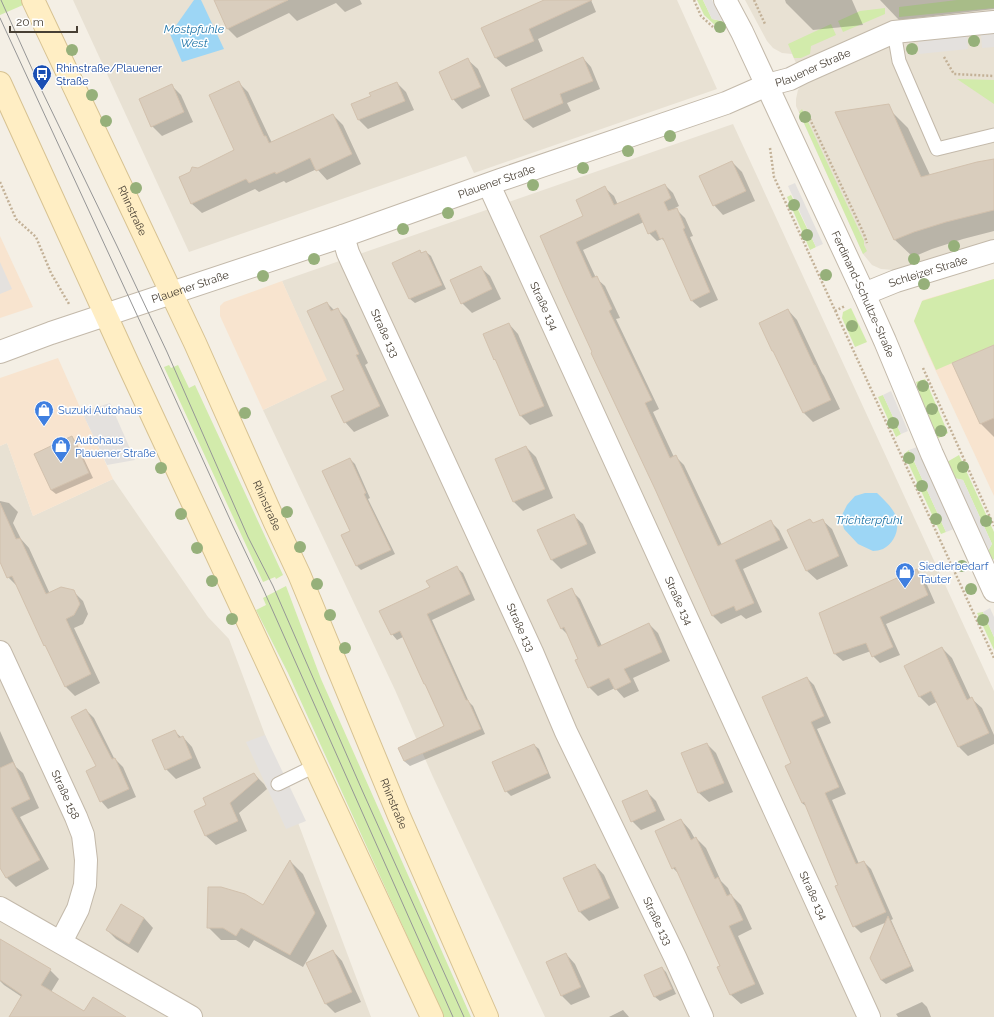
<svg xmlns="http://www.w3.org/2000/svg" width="994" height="1017" viewBox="0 0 994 1017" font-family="Raleway,sans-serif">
	<rect width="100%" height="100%" fill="#f4efe5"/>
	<g fill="#e8e1d3">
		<polygon points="73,0 677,0 717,89 474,173 466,156 189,252"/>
		<polygon points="745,0 994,0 994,240 893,270 881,269 872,265 863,254 796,106 796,99 798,90 804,81 792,54 782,53 773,48 767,41"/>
		<polygon points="733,124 994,691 994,1017 545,1017 433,777 395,690 263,410 326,380 282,281"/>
		<polygon points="7,443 33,516 113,479 208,617 229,639 371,1017 0,1017 0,446"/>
	</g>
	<g fill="#f8e4cf">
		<polygon points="0,236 33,307 0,318"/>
		<polygon points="994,279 994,496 927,352 914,321 923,300"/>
		<polygon points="282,281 327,380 263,410 220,316 220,306 224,302"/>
		<polygon points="58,358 82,412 113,479 33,516 7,443 0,446 0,378"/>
	</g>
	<g fill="#d2ebab">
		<polygon points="0,0 21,0 23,5 0,15"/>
		<polygon points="697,0 703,0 712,19 722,21 725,30 720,32 716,26 704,15"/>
		<polygon points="957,0 994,0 994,8 899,17 899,7"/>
		<polygon points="885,8 885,14 843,32 838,21 860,11"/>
		<polygon points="831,24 836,35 811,46 810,54 801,58 794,58 788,44"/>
		<polygon points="957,79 994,80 994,104"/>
		<polygon points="802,109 864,241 864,245 867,251 863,254 799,112"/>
		<polygon points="791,195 816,247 810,250 787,197"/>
		<polygon points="994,279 994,345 936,370 914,321 922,301"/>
		<polygon points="851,308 867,342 855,347 842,318 843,312"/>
		<polygon points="169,365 171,368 178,365 189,388 195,385 283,575 276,579 275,577 263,582 164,367"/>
		<polygon points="925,379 948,433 937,439 922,402 916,382"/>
		<polygon points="883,395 901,434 896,437 878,397"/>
		<polygon points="909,450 946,532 941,534 904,454"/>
		<polygon points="959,455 994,532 994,559 993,560 988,551 992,544 963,480 954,478 947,462"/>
		<polygon points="286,586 321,679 471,1017 444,1017 288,673 256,610 266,605 263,598"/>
		<polygon points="983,612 994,637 994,650 977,613"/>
	</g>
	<g fill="#e4e1de">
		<polygon points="703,0 712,0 722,21 712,19"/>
		<polygon points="994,34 994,47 982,48 981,35"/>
		<polygon points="967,36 968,49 919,54 918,42"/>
		<polygon points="795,183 823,244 816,247 788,186"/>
		<polygon points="0,262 12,289 0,294"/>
		<polygon points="891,391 908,431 901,434 883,395"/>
		<polygon points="110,403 135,460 107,465 82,412"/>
		<polygon points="917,447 954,529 946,532 909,450"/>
		<polygon points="954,478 963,480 992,544 988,551"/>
		<polygon points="990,608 994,617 994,637 983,612"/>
		<polygon points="265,735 306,821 286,829 246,742"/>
	</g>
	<g fill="#9dd6f5">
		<polygon points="194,0 201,0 224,49 182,62 170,34"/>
		<path d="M865,493H877C883,499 891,506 895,514C901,527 895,543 883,549C880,550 876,551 873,551L858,544L844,529L841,517L847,505L855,496Z"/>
	</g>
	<g fill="#0003">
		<polygon points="225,0 360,0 362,4 345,12 336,3 297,21 289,13 237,38 228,29 217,4"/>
		<polygon points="545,0 591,0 596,12 538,39 543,51 506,67 496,58 483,28"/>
		<polygon points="785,0 852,0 863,25 813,30 786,3"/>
		<polygon points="880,0 994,0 994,9 899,20"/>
		<polygon points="583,58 591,67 600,89 567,103 571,111 533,128 524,120"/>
		<polygon points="468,60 478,69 490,96 462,109 453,99"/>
		<polygon points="239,83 248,92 272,143 333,115 343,125 361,164 327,180 317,169 286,183 284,181 259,192 255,189 202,213 192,204 180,178 235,151"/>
		<polygon points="397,83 406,92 414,110 368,129 359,120 353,105 372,97"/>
		<polygon points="171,85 181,95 193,122 162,136 152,126"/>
		<polygon points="891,111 908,128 930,175 994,161 994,231 963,239 932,249 913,257 895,240 837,113"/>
		<polygon points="732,162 742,172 755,201 723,215 714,205"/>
		<polygon points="665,185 673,193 679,206 675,208 685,218 693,236 690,237 718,300 700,308 691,300 667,244 662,239 657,241 649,233 644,222 583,250 596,278 605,286 620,318 616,319 659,409 653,412 674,457 676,457 684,465 722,545 771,522 779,530 788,548 743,569 762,612 746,619 741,615 721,624 713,616 541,236 585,216 605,188 614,196 618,205"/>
		<polygon points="420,251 422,253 426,252 431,256 446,289 415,303 410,299 393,263"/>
		<polygon points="480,267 490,276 501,299 472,313 462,303"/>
		<polygon points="327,303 335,311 338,310 347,319 368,363 365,365 389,416 354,432 345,422 345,390"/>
		<polygon points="788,310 797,320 822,373 824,376 840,409 813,422 803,412"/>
		<polygon points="509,324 518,334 553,416 530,425 521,416 498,362"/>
		<polygon points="994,346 994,437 980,423"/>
		<polygon points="72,437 76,442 93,478 56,494 51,490"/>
		<polygon points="526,447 536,457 553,498 523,511 514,502"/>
		<polygon points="350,459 355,464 370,498 368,499 395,554 361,570 357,566 342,536 351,531"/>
		<polygon points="0,501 9,503 18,512 13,523 21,539 29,548 50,594 73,591 83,601 88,614 83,624 74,628 100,683 75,696 66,687 17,586 8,577 0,560"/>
		<polygon points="573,515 583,524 596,553 561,569 551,559"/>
		<polygon points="822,520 832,529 848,566 817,580 807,571 788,531 813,524"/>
		<polygon points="457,568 463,573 475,600 432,620 469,702 473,706 485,734 410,766 404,761 445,726 403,637 397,640 392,634 431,587"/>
		<polygon points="917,571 924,578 935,603 886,624 900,655 880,663 873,656 871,651 843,661 835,654 820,613"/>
		<polygon points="571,590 580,599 602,646 649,624 658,633 670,661 633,678 639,691 624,698 615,688 598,696 589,687 580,659 569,636 561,628"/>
		<polygon points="942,648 952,658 971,699 972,699 982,708 994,735 994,744 968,756 959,747 938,701 929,706 919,696"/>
		<polygon points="807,678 814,685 831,723 817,729 846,794 832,800 859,864 864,862 871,869 893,919 891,920 892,922 914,971 886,984 881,980 887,922 861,933 854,926 839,886 807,807 802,803 793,764"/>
		<polygon points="86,710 94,718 114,758 123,767 136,797 108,809 101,801 97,767"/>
		<polygon points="0,731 16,767 23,773 39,808 20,817 49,869 16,887 7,878 0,866"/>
		<polygon points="174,731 182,738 183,737 192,747 201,768 176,779 166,769"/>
		<polygon points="707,744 716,753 733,792 709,802 699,793 683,754"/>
		<polygon points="534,745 539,749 551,778 511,796 506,791"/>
		<polygon points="254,774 264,784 267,789 239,813 247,831 216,845 206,836 195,811 208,806"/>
		<polygon points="646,791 656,801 665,820 641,830 632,821"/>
		<polygon points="681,820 690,830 695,839 696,838 706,848 721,881 728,888 731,895 741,905 752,929 738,936 764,994 741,1004 731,995 719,967 721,966 679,874 673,868"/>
		<polygon points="291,862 303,874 327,926 303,967 254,940 249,948 236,940 221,940 208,927 264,907"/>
		<polygon points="595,865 604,875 619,908 589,921 580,912 564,878"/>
		<polygon points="144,918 153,928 138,953 116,939 107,930"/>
		<polygon points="0,940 50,970 59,979 51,992 85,1012 123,1017 11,1017 22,997 4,985 0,981"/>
		<polygon points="333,951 342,961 361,1002 335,1013 326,1004 307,963"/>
		<polygon points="566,954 575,964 590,997 571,1005 562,996"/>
		<polygon points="662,968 666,972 676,994 660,1001 655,997 646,975"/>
		<polygon points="922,1002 927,1007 931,1017 898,1017 896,1014"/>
		<polygon points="623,1010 629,1017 609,1017"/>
	</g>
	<g fill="#d9cdbd" stroke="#d2c1ad">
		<polygon points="214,0 288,0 227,29"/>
		<polygon points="544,0 592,0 529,29 534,41 495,58 481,28"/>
		<polygon points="583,57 593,81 560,94 563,103 524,120 511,89"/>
		<polygon points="468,58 481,87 452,100 439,72"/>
		<polygon points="239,81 264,136 266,136 269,143 333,114 352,154 316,171 310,158 276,174 275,172 249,183 246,179 191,204 179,177 190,172 192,167 198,168 234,150 209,95"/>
		<polygon points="397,82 405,101 358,120 351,104 371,96 369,93"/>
		<polygon points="172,84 184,112 151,127 139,99"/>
		<polygon points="889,104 921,177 977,162 994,159 994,210 946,222 914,232 894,240 835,112"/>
		<polygon points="732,161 746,191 713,206 699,176"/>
		<polygon points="665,184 671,198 664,202 668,211 677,208 685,228 683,229 710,292 691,301 663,238 660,239 656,230 648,234 639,213 576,242 592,278 597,276 612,309 609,311 652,400 645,403 670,458 676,455 718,546 771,520 780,540 735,560 754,603 736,611 734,606 712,616 655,489 591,353 592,352 564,291 540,236 583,216 576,200 605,186 614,205"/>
		<polygon points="420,250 421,253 426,251 442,285 409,299 392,263"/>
		<polygon points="481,266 492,289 461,304 450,280"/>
		<polygon points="327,302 331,311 338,308 359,354 356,355 380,406 344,423 331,396 344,390 307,311"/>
		<polygon points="788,309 814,365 815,365 831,400 803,413 773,351 772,351 759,323"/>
		<polygon points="509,323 544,406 520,416 495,359 494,360 483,334"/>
		<polygon points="994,345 994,418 980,424 952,363"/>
		<polygon points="72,436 89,473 51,490 34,454"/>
		<polygon points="526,446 545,489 513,502 495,459"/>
		<polygon points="350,458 366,493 364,494 391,550 356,566 341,535 350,531 322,471"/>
		<polygon points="0,503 16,539 20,538 46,594 61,587 74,590 80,604 74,615 66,619 91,674 65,687 45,645 44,646 12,576 7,578 0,562"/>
		<polygon points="574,514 587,544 551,560 537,530"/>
		<polygon points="810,519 813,523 823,519 839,556 806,571 787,530"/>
		<polygon points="457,566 470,594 427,614 466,700 468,700 481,729 404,761 398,748 444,726 425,684 424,684 400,631 391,635 379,611 430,587 426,581"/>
		<polygon points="917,569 928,595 880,617 893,647 872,657 866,643 834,654 819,613"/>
		<polygon points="572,588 598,647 649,623 662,652 624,669 631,682 615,690 609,678 588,688 575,660 578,659 564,627 561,629 547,600"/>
		<polygon points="942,647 967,700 972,697 989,733 958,747 931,691 919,697 904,666"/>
		<polygon points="807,677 824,716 811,722 839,787 825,793 856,864 864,861 886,912 853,927 835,886 838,885 804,802 802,803 785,766 791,763 762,697"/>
		<polygon points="86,709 112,759 115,758 129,789 100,802 86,771 96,766 71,717"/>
		<polygon points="175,730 179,738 183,736 192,758 165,770 152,740"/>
		<polygon points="707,743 724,783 698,793 681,753"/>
		<polygon points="534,744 548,773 505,792 492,762"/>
		<polygon points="13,762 30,799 11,808 40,860 6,878 0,868 0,768"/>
		<polygon points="254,773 258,779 230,803 238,821 205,836 194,811 206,805 203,798"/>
		<polygon points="647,790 656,811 631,822 622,801"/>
		<polygon points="681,819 691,840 696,837 715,879 718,877 727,896 731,894 743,920 729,926 755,984 730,995 717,967 720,966 675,867 672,869 655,831"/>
		<polygon points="290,860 315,913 290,955 241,928 236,936 223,928 207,928 208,887 221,887 245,894 263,905"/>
		<polygon points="595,864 610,898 579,912 563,878"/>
		<polygon points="121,904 144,918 129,944 106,930"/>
		<polygon points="888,916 911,966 881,980 870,958"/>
		<polygon points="0,939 51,969 41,985 84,1011 93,997 126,1017 9,1017 22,995 0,980"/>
		<polygon points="333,950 352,992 325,1004 306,963"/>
		<polygon points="566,953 581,987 561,996 546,962"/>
		<polygon points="662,967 672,989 654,997 644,975"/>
	</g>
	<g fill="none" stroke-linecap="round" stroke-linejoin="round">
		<g stroke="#c3b9aa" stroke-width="15">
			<g id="service">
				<polyline points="894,32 899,61 937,149 994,135"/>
				<polyline points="278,784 315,766"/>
			</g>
		</g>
		<g stroke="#c3b9aa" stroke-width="24">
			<g id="minor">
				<path id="s1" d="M767,85L790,79L804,72L894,32L994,22"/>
				<path id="s2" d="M489,185L869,1017"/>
				<path id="s3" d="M343,236L348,253L353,264L532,652L566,732L675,957L702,1017"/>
				<path id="s4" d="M864,294L896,281L994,251"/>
				<path id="s5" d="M0,652L76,817L83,835L86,860L85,885L78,909L61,942"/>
				<polyline points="0,908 191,1017"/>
			</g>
		</g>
		<g stroke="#c3b9aa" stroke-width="24">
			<g id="tertiary">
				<path id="s6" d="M725,0L742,32L864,294L885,341L932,454L994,591"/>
				<path id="s7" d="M0,352L51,333L343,236L500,180L726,103L767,85"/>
			</g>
		</g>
		<g stroke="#d7c292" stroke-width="24">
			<g id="secondary">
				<path id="s8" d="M33,0L195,343L275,523L299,574L399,816L487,1017"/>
				<polyline points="0,83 129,366 432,1017"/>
			</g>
		</g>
		<g stroke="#c3b197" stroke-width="2.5" stroke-dasharray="2 2" stroke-linecap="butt">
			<polyline points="694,0 701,16 713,27"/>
			<polyline points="754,0 765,24"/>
			<polyline points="944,57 954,74 994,76"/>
			<polyline points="808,115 864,234 867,243"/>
			<polyline points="770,148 774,177 994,658"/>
			<polyline points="0,182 16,219 36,237 51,273 69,304"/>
			<polyline points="835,311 845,306"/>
			<polyline points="923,368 994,526"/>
		</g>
		<use href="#service" stroke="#fff" stroke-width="13"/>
		<use href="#minor" stroke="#fff" stroke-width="22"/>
		<use href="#tertiary" stroke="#fff" stroke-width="22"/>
		<use href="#secondary" stroke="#ffeec4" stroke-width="22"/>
		<g stroke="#969696" stroke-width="1">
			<polyline points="1,0 42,91 117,246 167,352 248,537 273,586 362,790 464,1017"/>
			<polyline points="0,18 143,328 233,526 264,591 453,1017"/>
		</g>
	</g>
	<g fill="#96b07a">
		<circle cx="720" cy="27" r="6"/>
		<circle cx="974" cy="41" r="6"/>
		<circle cx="912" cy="49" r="6"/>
		<circle cx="72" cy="50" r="6"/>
		<circle cx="92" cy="95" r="6"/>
		<circle cx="805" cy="117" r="6"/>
		<circle cx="106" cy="121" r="6"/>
		<circle cx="670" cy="136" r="6"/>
		<circle cx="628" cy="151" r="6"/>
		<circle cx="583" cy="168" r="6"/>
		<circle cx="533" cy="185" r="6"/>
		<circle cx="136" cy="188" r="6"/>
		<circle cx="794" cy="205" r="6"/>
		<circle cx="448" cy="213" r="6"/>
		<circle cx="403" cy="229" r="6"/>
		<circle cx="807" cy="235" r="6"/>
		<circle cx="954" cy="246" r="6"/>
		<circle cx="314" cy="259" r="6"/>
		<circle cx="914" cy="259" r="6"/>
		<circle cx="826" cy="275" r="6"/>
		<circle cx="263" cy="276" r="6"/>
		<circle cx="924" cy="284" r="6"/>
		<circle cx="852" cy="326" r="6"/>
		<circle cx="923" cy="386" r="6"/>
		<circle cx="932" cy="409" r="6"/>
		<circle cx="245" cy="413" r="6"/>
		<circle cx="893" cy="423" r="6"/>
		<circle cx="941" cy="431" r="6"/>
		<circle cx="909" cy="458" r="6"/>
		<circle cx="963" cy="467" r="6"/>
		<circle cx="161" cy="468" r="6"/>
		<circle cx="922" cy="486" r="6"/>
		<circle cx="287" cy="512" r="6"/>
		<circle cx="181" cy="514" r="6"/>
		<circle cx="936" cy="519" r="6"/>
		<circle cx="986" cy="521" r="6"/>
		<circle cx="300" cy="547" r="6"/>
		<circle cx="197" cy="548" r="6"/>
		<circle cx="962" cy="566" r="6"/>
		<circle cx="212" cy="581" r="6"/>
		<circle cx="317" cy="584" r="6"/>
		<circle cx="971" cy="589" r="6"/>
		<circle cx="330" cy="615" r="6"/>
		<circle cx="232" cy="619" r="6"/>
		<circle cx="983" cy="620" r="6"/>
		<circle cx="345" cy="648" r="6"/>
	</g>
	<defs>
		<g id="bus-pin" transform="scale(1)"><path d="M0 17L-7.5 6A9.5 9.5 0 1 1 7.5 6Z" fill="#1a4fb4" stroke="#fff"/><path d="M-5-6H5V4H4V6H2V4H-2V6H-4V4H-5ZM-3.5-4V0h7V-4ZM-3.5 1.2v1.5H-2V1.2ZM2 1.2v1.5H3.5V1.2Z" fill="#fff"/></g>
		<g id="shop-pin" transform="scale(1)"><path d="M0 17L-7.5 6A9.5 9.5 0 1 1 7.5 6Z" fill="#3f7fe0" stroke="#fff"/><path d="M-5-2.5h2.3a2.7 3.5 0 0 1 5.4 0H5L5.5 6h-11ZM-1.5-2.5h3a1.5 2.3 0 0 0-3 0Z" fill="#fff"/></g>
	</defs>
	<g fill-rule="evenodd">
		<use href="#bus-pin" x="42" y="74"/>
		<use href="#shop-pin" x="44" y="410"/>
		<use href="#shop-pin" x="61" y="446"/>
		<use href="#shop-pin" x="905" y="572"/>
	</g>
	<g text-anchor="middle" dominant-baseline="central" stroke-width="3" stroke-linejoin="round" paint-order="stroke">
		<g font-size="11" fill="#473f34" stroke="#fff">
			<text stroke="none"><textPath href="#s1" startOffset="49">Plauener Straße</textPath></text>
			<text stroke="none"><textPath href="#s7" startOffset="525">Plauener Straße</textPath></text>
			<text stroke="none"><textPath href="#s8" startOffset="233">Rhinstraße</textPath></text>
			<text stroke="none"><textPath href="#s4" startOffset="68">Schleizer Straße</textPath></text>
			<text stroke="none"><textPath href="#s7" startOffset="201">Plauener Straße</textPath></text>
			<text stroke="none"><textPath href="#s6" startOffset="325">Ferdinand-Schultze-Straße</textPath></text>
			<text stroke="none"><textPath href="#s2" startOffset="133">Straße 134</textPath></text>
			<text stroke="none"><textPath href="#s3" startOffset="106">Straße 133</textPath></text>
			<text stroke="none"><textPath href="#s8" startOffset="557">Rhinstraße</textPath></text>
			<text stroke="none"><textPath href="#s2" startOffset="457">Straße 134</textPath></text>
			<text stroke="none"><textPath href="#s3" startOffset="430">Straße 133</textPath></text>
			<text stroke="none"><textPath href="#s5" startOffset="157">Straße 158</textPath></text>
			<text stroke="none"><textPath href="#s8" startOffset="881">Rhinstraße</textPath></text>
			<text stroke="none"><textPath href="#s2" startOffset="781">Straße 134</textPath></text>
			<text stroke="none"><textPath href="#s3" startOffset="754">Straße 133</textPath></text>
		</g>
		<g font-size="11" fill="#164399" stroke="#fff" text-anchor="start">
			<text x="56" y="68">Rhinstraße/Plauener<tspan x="56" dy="13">Straße</tspan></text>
		</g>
		<g font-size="11" fill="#366cbe" stroke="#fff" text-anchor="start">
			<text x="58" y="410">Suzuki Autohaus</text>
			<text x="75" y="440">Autohaus<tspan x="75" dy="13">Plauener Straße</tspan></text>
			<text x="919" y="566">Siedlerbedarf<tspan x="919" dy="13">Tauter</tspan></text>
		</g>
		<g font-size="12" font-style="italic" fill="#2478aa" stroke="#fff">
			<text x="194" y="29">Mostpfuhle<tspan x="194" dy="14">West</tspan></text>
			<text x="869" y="520">Trichterpfuhl</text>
		</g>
	</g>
	<path d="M10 26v6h67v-6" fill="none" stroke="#473f34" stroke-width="2"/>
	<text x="16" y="26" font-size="12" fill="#473f34" stroke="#ffffff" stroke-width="3" paint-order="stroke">20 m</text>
</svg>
